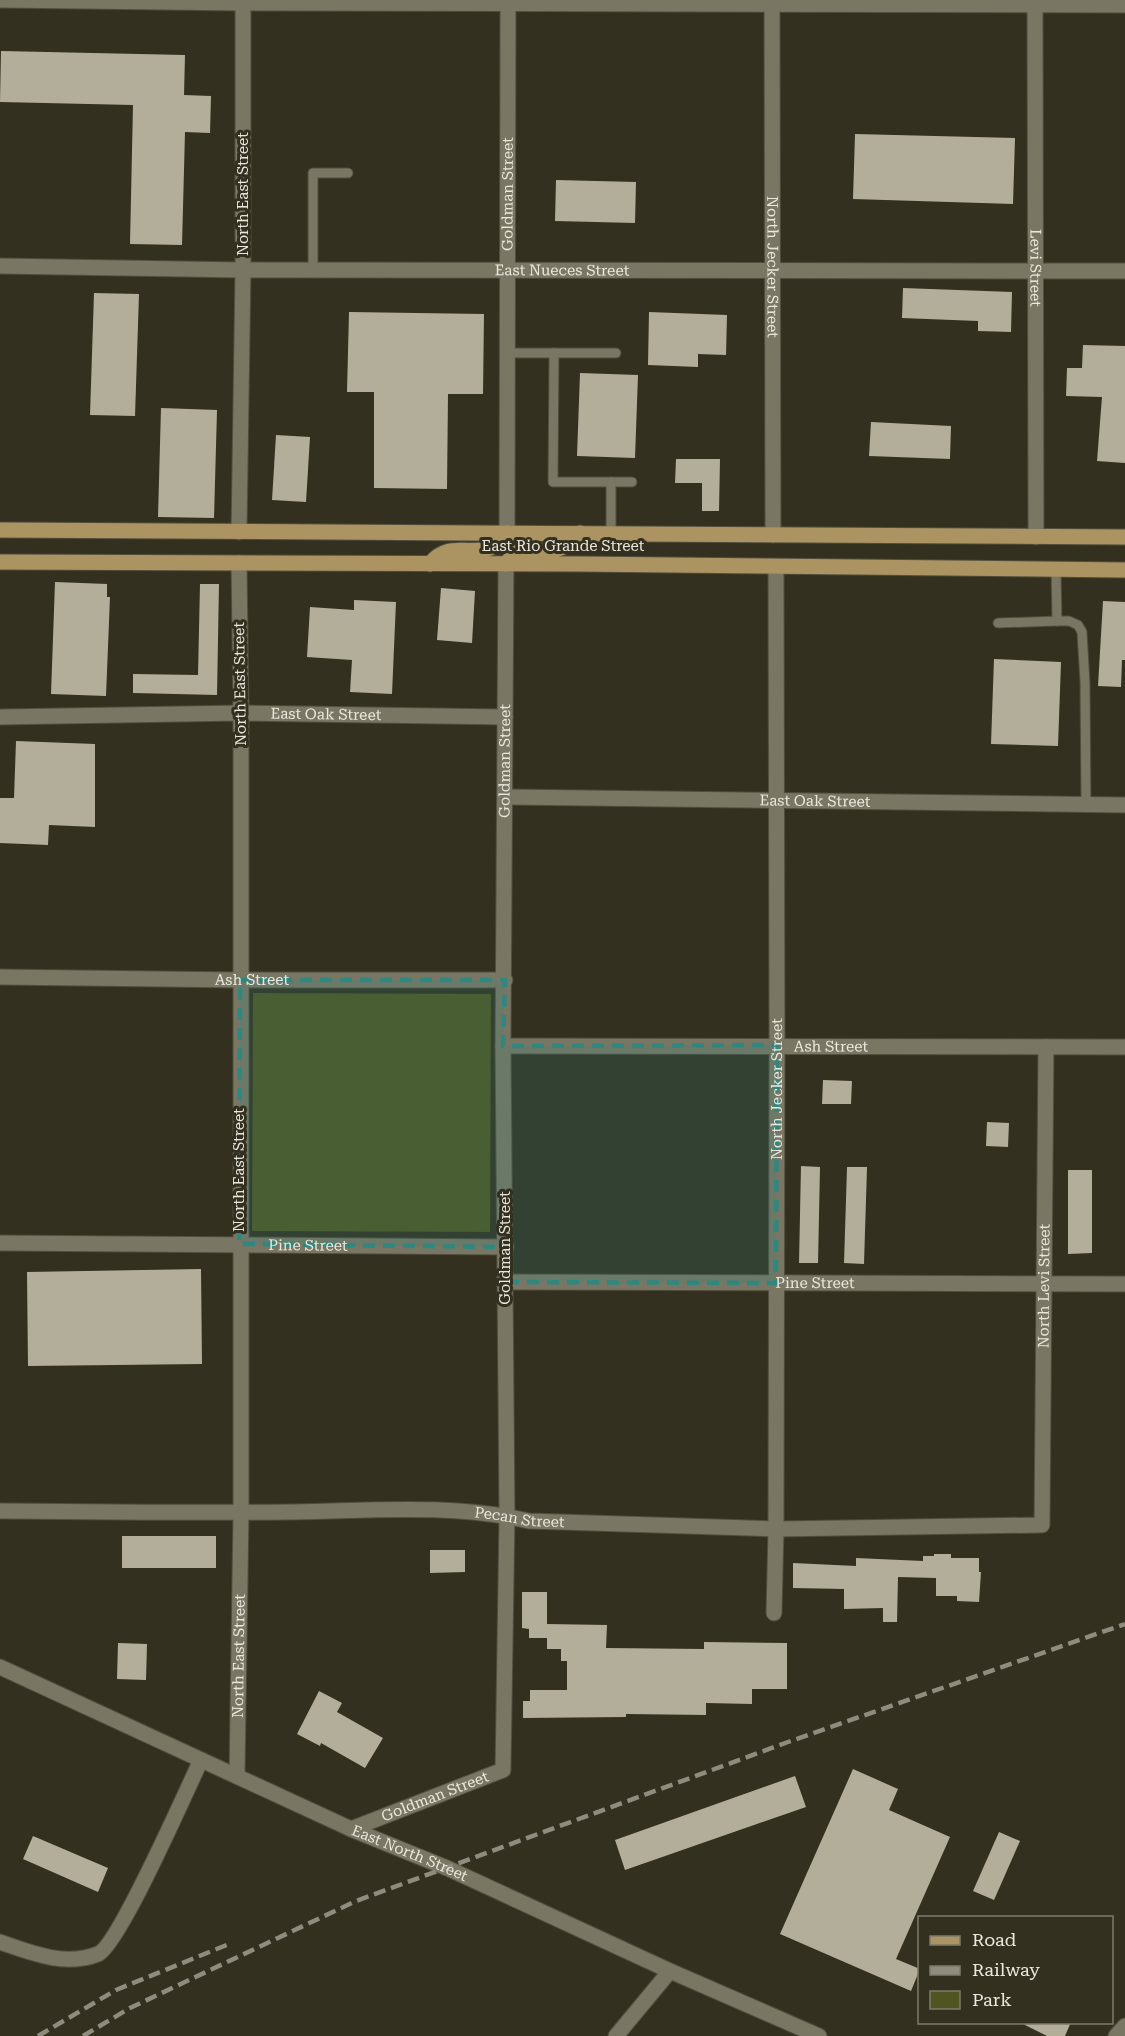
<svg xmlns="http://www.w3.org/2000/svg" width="1125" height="2036" viewBox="0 0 1125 2036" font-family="'Roboto Serif',serif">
	<rect width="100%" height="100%" fill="#343020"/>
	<polygon fill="#4f5420" points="253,993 491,994 490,1232 252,1231"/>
	<g fill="#b2ae9a">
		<polygon points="1,51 185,55 184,95 211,96 210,133 185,132 182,245 130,244 133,105 0,102"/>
		<polygon points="855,134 1015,138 1013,204 853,199"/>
		<polygon points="556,180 636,182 635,223 555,221"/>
		<polygon points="903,288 1012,292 1011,332 978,331 978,321 902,318"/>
		<polygon points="94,293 139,294 135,416 90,415"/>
		<polygon points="349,312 484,314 483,394 448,394 447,489 374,488 374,392 347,392"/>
		<polygon points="649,312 727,315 726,355 698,354 698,367 648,365"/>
		<polygon points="1083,345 1125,346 1125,463 1097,461 1102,397 1066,396 1067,368 1082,368"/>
		<polygon points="580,373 638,375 635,458 577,456"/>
		<polygon points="161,408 217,410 214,518 158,517"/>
		<polygon points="871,422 951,426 950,459 869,456"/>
		<polygon points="276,435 310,437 306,502 272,500"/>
		<polygon points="676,459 720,459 719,511 702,511 702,483 675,483"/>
		<polygon points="55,582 107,584 107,597 110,597 106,696 51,694"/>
		<polygon points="200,584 219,584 217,695 133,693 133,674 198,675"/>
		<polygon points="441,588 475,591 472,643 437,640"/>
		<polygon points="354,600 396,602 392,694 350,692 352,660 307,657 310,607 354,610"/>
		<polygon points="1103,601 1125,602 1125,660 1122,660 1121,687 1098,686"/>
		<polygon points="994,659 1061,662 1058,746 991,744"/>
		<polygon points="16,741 95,744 95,827 49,825 48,845 0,843 0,798 14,798"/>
		<polygon points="823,1080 852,1081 851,1104 822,1104"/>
		<polygon points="987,1122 1009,1123 1008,1147 986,1146"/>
		<polygon points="801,1166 820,1167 818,1263 799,1263"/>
		<polygon points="847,1167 867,1167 864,1264 844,1263"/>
		<polygon points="1068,1170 1092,1170 1092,1253 1068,1254"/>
		<polygon points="201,1269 202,1364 28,1366 27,1272"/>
		<rect x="122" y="1536" width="94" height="32"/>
		<polygon points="430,1550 465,1550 465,1572 430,1573"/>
		<polygon points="934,1554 951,1554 951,1558 979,1558 979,1572 981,1572 979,1602 957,1601 957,1596 936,1596 936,1578 898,1577 897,1622 883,1622 883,1608 844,1609 844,1589 793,1588 793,1563 856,1566 856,1558 923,1561 923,1556 934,1556"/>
		<polygon points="522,1592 547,1592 547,1624 607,1625 606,1648 704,1649 704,1642 787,1643 787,1689 752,1689 752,1704 706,1703 706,1715 626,1714 626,1717 523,1718 523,1701 530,1701 530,1690 567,1690 567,1661 561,1661 561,1649 547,1649 547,1638 529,1638 529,1629 522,1628"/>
		<polygon points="118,1643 147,1644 146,1680 117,1679"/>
		<polygon points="319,1691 342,1703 337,1712 383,1738 365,1768 321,1743 320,1746 297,1734"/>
		<polygon points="853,1769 898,1789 889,1810 950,1837 896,1959 920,1969 911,1991 780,1934"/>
		<polygon points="795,1776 806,1807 625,1870 615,1840"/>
		<polygon points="999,1832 1020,1841 994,1900 973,1891"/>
		<polygon points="33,1836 108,1868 98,1892 23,1859"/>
		<polygon points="1019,2022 1071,2022 1065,2036 1047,2036"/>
	</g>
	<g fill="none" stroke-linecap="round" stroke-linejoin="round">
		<g stroke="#514e3f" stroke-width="11">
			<g id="lane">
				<polyline points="313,270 313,173 348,173"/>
				<polyline points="508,353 616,353"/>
				<polyline points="554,353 553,482 632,482"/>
				<polyline points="611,534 611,482"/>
				<polyline points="1057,621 1069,621 1078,625 1082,632 1085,683 1086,805"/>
				<polyline points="998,623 1057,621 1056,569"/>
			</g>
		</g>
		<g stroke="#514e3f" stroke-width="17">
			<g id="street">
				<polyline points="0,0 242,3 1125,5"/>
				<path id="s1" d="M772,0L773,535"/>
				<path id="s2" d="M1035,0L1036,537"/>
				<path id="s3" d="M0,266L243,270L1125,271"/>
				<polyline points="239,532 243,270 243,0"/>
				<path id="s4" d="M507,533L508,0"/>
				<path id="s5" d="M0,717L241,713L505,717"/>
				<path id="s6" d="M505,797L1125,805"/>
				<path id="s7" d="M0,977L240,980H505"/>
				<path id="s8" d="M503,1046L1125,1047"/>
				<path id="s9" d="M0,1243L506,1247"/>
				<path id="s10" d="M505,1282L1125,1284"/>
				<path id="s11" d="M0,1511C96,1512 192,1513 288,1512C368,1511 450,1503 529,1521L776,1529L1042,1525L1046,1047"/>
				<path id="s12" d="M774,1613L776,1529L777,1045L776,567"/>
				<path id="s13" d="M237,1776L241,1513V713L239,563"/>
				<path id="s14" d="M351,1829L503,1770L507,1516L503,1046L506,564"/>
				<path d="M0,1942C32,1953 65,1967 98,1954C119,1945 187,1789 201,1760"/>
				<polyline points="616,2036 670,1971"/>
				<polyline points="1116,2036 1125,2026"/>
			</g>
		</g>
		<g stroke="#514e3f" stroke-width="17">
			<g id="secondary">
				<path id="s15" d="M0,1667L351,1829L447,1868L670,1971L819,2036"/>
			</g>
		</g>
		<g stroke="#514e3f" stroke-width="17">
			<g id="primary">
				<polyline points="0,530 1125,537"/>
				<polyline points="0,562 579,564 1125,570"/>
				<path d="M430,564C450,538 476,560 497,544C501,541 504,537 507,533"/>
				<path d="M506,564C524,537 540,558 561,548C568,545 574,539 580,533"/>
			</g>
		</g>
		<use href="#lane" stroke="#797663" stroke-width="9"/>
		<use href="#street" stroke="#797663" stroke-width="15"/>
		<use href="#secondary" stroke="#797663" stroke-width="15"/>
		<use href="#primary" stroke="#ab9462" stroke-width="15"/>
		<g stroke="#8f8c7f" stroke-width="4.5" stroke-dasharray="12 6" stroke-linecap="butt">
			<polyline points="38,2036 116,1990 229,1944"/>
			<polyline points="83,2036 130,2008 356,1901 788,1742 1125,1624"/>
		</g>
	</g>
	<path fill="#30877f" fill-opacity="0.2" stroke="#30877f" stroke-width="4.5" stroke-dasharray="12 8" stroke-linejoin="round" d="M240,980H505L503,1046L777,1045L776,1283L505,1282L506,1247L239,1244Z"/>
	<g text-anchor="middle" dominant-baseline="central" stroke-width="6" stroke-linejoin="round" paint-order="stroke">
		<g font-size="15" fill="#eae8dd" stroke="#343020">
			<text transform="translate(243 194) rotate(-90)">North East Street</text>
			<text stroke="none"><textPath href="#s4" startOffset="339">Goldman Street</textPath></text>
			<text stroke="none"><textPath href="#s1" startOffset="267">North Jecker Street</textPath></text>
			<text stroke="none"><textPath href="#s2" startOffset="268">Levi Street</textPath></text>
			<text stroke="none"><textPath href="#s3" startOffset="562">East Nueces Street</textPath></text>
			<text x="563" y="546">East Rio Grande Street</text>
			<text transform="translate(240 684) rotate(-91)">North East Street</text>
			<text stroke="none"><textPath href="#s5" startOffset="326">East Oak Street</textPath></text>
			<text stroke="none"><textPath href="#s14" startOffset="1172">Goldman Street</textPath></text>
			<text stroke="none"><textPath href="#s6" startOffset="310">East Oak Street</textPath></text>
			<text stroke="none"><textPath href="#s7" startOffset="252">Ash Street</textPath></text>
			<text stroke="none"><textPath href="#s8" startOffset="328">Ash Street</textPath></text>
			<text stroke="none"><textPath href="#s12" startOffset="524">North Jecker Street</textPath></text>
			<text transform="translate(239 1170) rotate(-90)">North East Street</text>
			<text stroke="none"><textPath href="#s9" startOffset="308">Pine Street</textPath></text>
			<text transform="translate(505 1248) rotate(-90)">Goldman Street</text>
			<text stroke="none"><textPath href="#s10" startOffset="310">Pine Street</textPath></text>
			<text stroke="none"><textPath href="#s11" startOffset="1282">North Levi Street</textPath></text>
			<text stroke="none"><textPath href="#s11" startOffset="520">Pecan Street</textPath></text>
			<text stroke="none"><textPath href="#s13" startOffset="120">North East Street</textPath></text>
			<text stroke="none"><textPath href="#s14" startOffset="90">Goldman Street</textPath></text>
			<text stroke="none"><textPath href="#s15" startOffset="450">East North Street</textPath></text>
		</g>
	</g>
	<rect x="918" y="1916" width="195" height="108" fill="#343020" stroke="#7d7a6c" stroke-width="1.5"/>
	<rect x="930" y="1936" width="30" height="9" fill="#ab9462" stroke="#7d7a6c" stroke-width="1.5"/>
	<text x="972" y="1946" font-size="18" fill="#eae8dd">Road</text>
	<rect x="930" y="1966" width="30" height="9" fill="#8f8c7f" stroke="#7d7a6c" stroke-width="1.5"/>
	<text x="972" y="1976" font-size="18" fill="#eae8dd">Railway</text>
	<rect x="930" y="1991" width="30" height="18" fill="#4f5420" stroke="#7d7a6c" stroke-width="1.5"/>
	<text x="972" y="2006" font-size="18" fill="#eae8dd">Park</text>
</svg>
